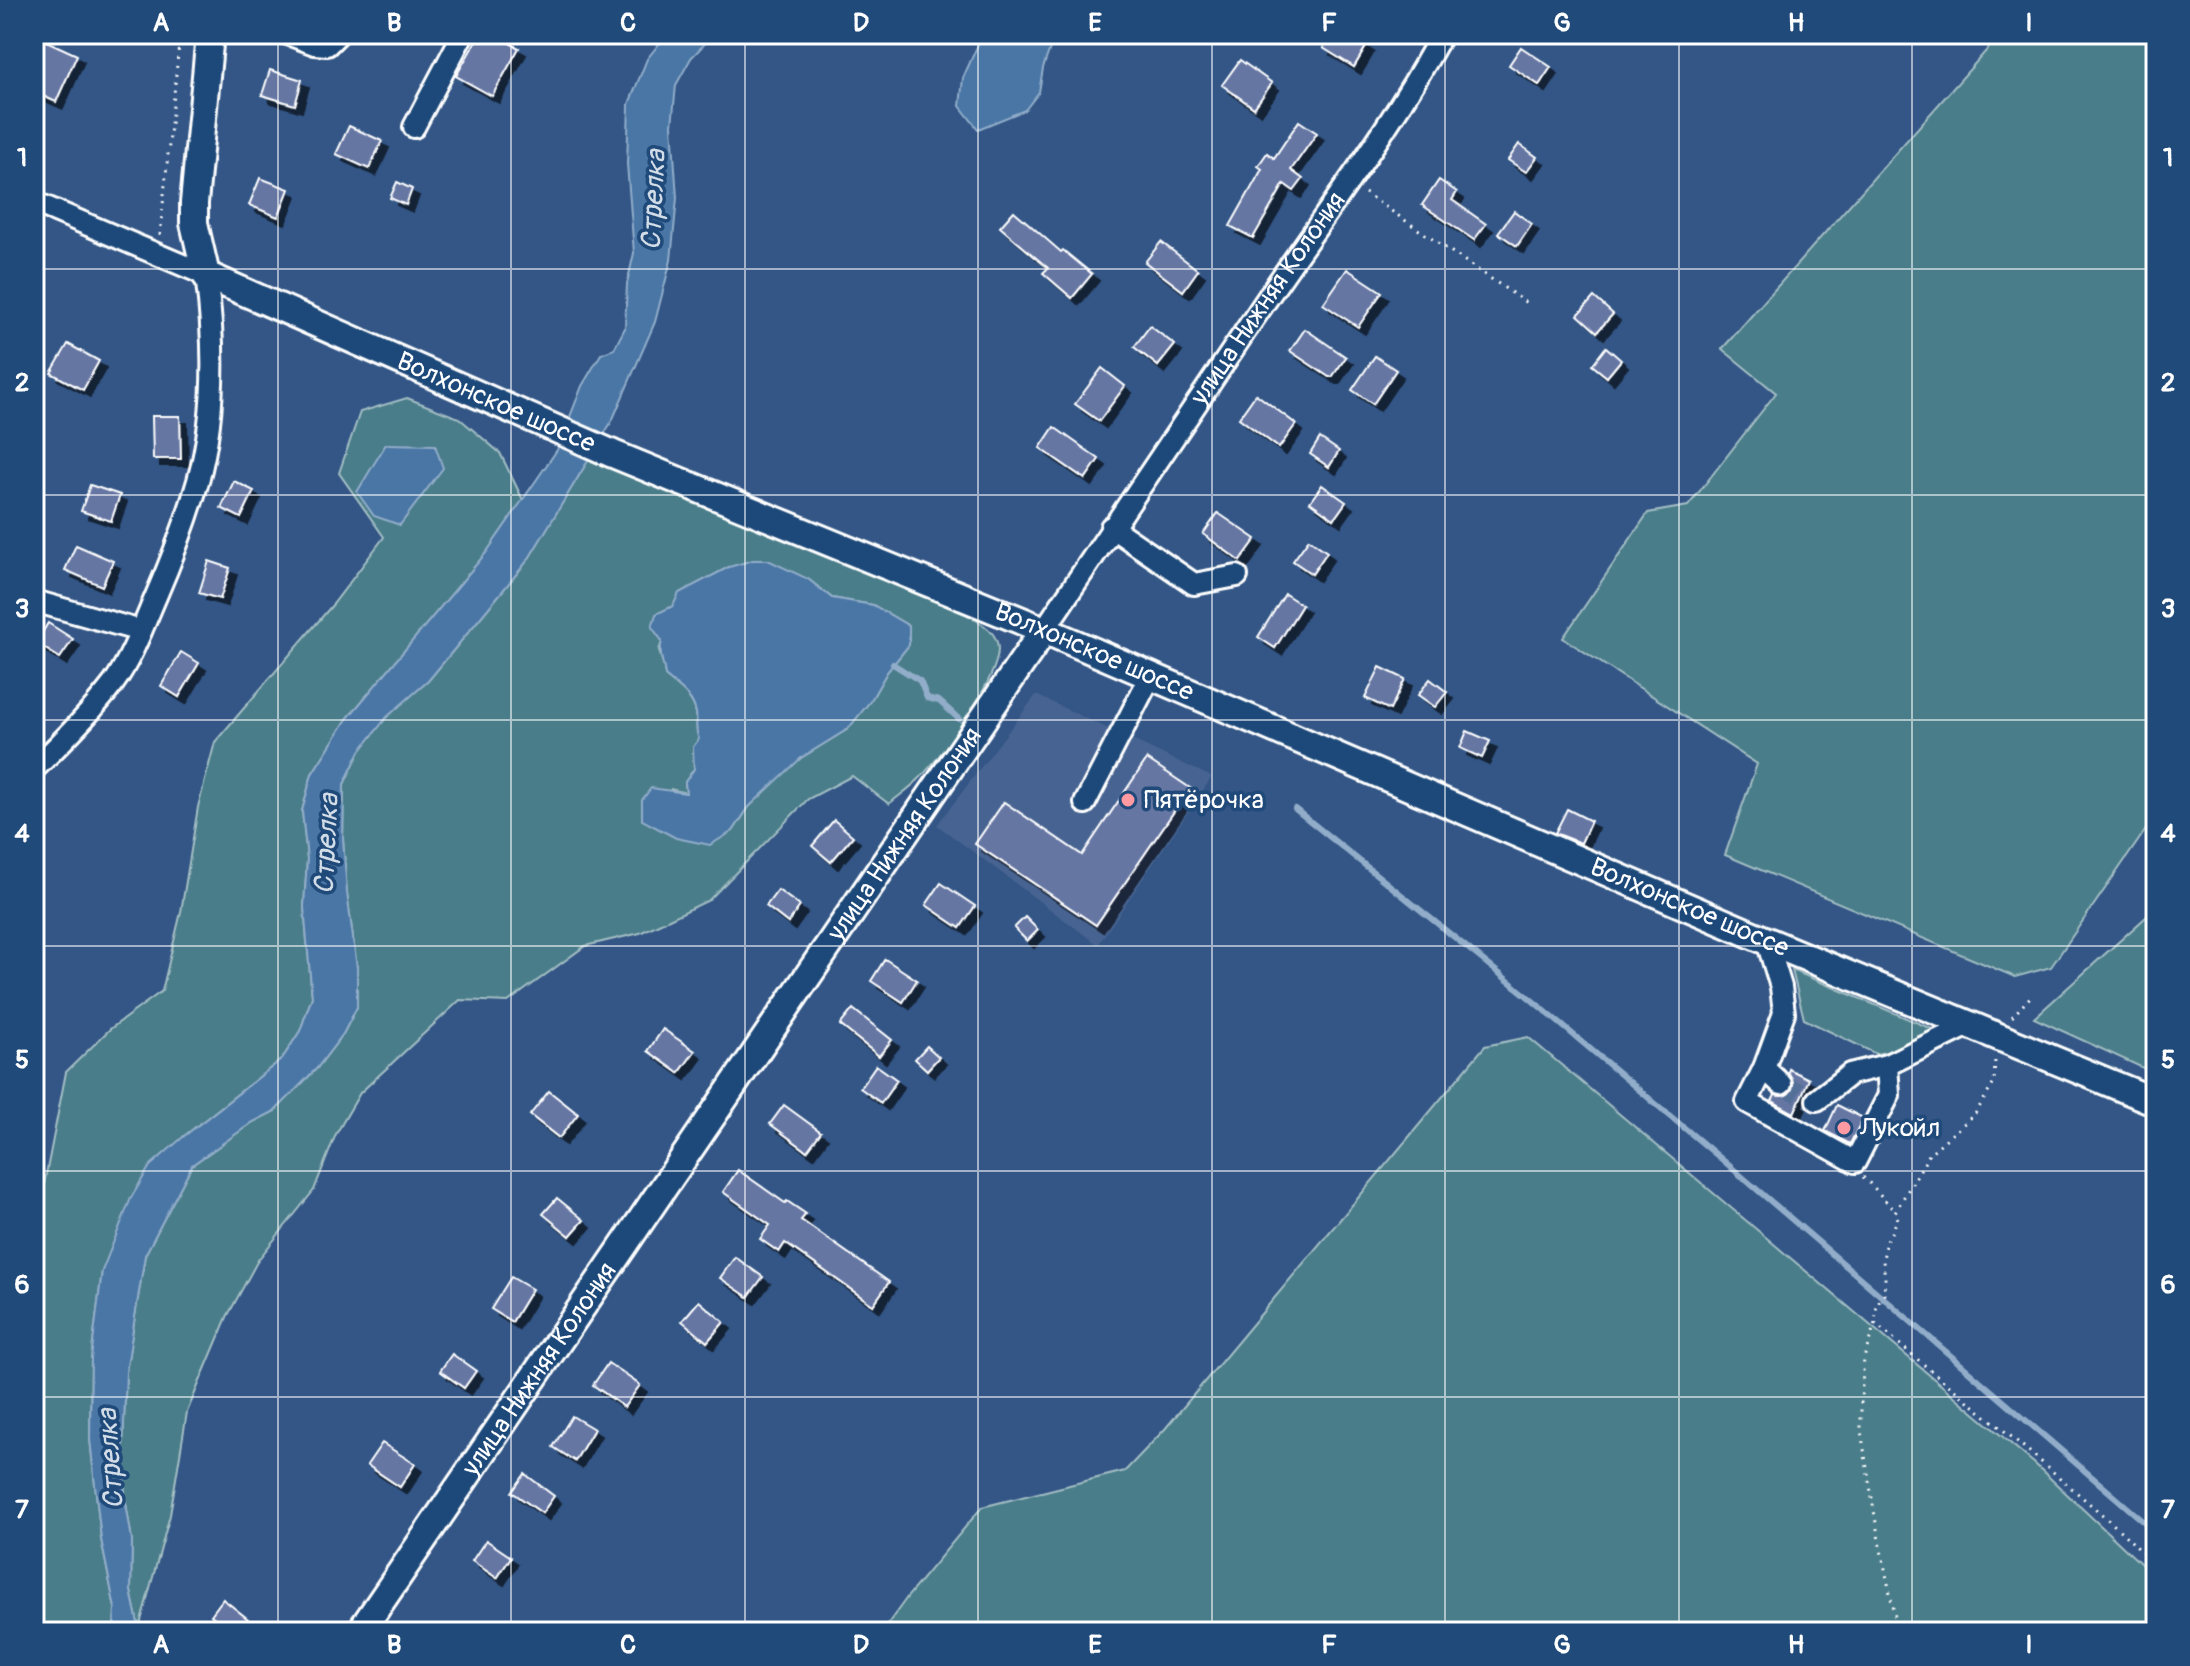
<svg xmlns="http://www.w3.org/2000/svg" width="2190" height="1666" viewBox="0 0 2190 1666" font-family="Pangolin,sans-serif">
	<defs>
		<filter id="shadow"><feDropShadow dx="7" dy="7" stdDeviation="0" flood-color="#0009"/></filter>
	</defs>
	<rect width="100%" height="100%" fill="#335686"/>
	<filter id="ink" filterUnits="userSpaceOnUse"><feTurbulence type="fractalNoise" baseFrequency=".0125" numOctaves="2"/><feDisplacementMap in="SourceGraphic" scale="16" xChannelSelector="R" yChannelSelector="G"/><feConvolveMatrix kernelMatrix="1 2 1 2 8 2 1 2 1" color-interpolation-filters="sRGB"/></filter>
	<g filter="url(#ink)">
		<polygon fill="#466391" points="1036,695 1212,777 1098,945 937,825"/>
		<g fill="#497d8a" stroke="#a4bec4" stroke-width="2" fill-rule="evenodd">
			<polygon points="2001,34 2156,34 2156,815 2051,967 2015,977 1725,855 1757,764 1563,638 1648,513 1688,506 1776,393 1722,349"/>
			<polygon points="407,398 459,418 500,453 523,500 486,553 347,719 312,774 302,811 307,859 304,907 312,997 300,1031 282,1059 183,1137 102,1271 91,1359 90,1439 101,1539 115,1608 114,1632 34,1632 34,1236 66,1072 110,1029 162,991 181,912 198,807 215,742 334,603 384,537 339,473 360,412"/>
			<path d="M590,457L966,614C979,622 998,631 998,649C998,680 944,752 922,776C913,786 900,795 889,804L852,776L808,799L709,900L640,933L585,946L508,1002L460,1000L360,1093L336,1134L314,1190L258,1260L227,1317L187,1412L170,1515L139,1628L131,1591L132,1540L125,1497L123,1448L126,1372L145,1255L192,1165L253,1122L275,1111L317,1068L343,1034L357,1007V968L347,893L343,839L344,784L360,751L387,716L428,681L528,560ZM729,567L808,579L832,598L873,605L909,626V645L887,672L871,700L848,729L801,758L775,781L749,807L733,831L670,789L686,793L685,782L694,769L693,747L700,740C694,729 698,724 696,713C693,696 678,687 665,676C665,666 661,659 659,650L680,593Z"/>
			<polygon points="2156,903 2156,1074 2034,1018 2146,917"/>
			<polygon points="1792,970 1937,1031 1891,1051 1876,1054 1804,1019"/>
			<polygon points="1528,1037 2035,1464 2156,1578 2156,1632 882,1632 908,1596 982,1507 1125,1471 1165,1429 1485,1046"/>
		</g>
		<g fill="#4976a5" stroke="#92adc9" stroke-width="2">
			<polygon points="667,34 714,34 691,58 676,85 672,125 677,198 671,260 655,322 612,421 528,560 428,681 387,717 360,751 344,784 343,839 347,893 357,968 357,1007 343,1034 317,1068 275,1111 253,1122 192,1165 145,1255 126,1372 123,1448 125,1497 132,1540 131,1591 139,1628 138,1632 114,1632 115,1608 101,1539 90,1439 91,1359 102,1271 131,1198 150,1166 183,1137 282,1059 300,1031 312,997 304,907 307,859 302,811 312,774 347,719 486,553 557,450 582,386 601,354 614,349 625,328 627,284 634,253 627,164 629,104 647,59"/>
			<polygon points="975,34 1055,34 1043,68 1039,92 1025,110 978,129 960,106 963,78 980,40"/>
			<polygon points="386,444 435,445 443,468 400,525 374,516 357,492"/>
			<path d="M753,560H768L808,579L832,598L873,605L909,626V645L887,672L871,700L848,729L801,758L749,807L733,831L710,845L676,838L642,820V800L651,788L686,793L685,782L694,769L693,747L699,739C694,729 698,724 696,713C693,696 678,687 665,676C664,663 658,654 662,641L652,627L656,614L673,606L679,593L729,567Z"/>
		</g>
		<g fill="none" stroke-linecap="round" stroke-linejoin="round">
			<g stroke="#92adc9" stroke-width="6">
				<polyline points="893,664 920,681 927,698 939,701 959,719"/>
				<polyline points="1295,809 1526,995 1725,1162 2156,1532"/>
			</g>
		</g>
		<g fill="#6676a3" stroke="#fff" stroke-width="2" filter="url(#shadow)">
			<polygon points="480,34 493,34 519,48 492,96 456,76"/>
			<polygon points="1331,34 1349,34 1367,45 1354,67 1323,48"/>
			<polygon points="42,39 77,55 56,102 34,92 34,56"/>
			<polygon points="1521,47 1551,67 1539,85 1509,65"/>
			<polygon points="1240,60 1272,83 1254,108 1222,85"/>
			<polygon points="270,70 302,80 295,105 262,95"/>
			<polygon points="1299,121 1317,133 1291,170 1303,179 1294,191 1284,184 1253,238 1230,226 1262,169 1258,166 1267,153 1274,158"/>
			<polygon points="349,126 382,141 369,169 336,154"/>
			<polygon points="1519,144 1537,157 1526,172 1508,160"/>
			<polygon points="260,178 289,189 278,217 249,205"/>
			<polygon points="1439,180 1457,192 1452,200 1486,224 1474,240 1422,205"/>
			<polygon points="397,182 412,189 406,205 390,198"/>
			<polygon points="1014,211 1061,252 1063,250 1092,274 1072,298 1043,273 1048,268 1000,227"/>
			<polygon points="1514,211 1532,224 1517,246 1498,233"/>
			<polygon points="1161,242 1198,270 1183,291 1145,262"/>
			<polygon points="1347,269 1382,292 1358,327 1323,304"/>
			<polygon points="1594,297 1613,314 1597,332 1578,315"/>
			<polygon points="1150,326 1175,345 1158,366 1134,347"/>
			<polygon points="1305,329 1346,357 1332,377 1329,377 1290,351"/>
			<polygon points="68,344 99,361 83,390 51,373"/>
			<polygon points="1606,347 1621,360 1607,377 1592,365"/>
			<polygon points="1375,356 1396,370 1373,404 1352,390"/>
			<polygon points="1102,368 1125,386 1099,421 1075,404"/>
			<polygon points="1256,394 1296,424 1279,448 1239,418"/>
			<polygon points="152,416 180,416 181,459 153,459"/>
			<polygon points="1054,427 1099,459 1085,479 1040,448"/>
			<polygon points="1320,438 1339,451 1329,467 1310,454"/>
			<polygon points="234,481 254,491 241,518 221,508"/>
			<polygon points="90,485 120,495 111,521 81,511"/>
			<polygon points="1322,485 1346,502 1334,519 1310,502"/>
			<polygon points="1218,513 1256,539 1240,561 1203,534"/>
			<polygon points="1309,539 1327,552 1312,574 1293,561"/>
			<polygon points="76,545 113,561 102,586 65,570"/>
			<polygon points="209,561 230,568 220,599 199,593"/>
			<polygon points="1285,594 1302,605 1275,648 1258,637"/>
			<polygon points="48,623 73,639 60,658 36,643"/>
			<polygon points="181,652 199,663 179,697 161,686"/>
			<polygon points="1380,667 1405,679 1390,710 1365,698"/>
			<polygon points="1430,679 1447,692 1435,707 1418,695"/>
			<polygon points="1467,731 1490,741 1482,758 1460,748"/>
			<polygon points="1147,759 1190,788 1096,925 975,844 1004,802 1082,855"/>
			<polygon points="1567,809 1591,821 1581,843 1555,833"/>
			<polygon points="834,820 853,836 831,862 812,846"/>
			<polygon points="941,883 975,906 960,928 926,905"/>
			<polygon points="778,890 800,906 788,923 766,906"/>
			<polygon points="1025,917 1038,930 1027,941 1014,928"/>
			<polygon points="885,959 917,980 903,1002 871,981"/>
			<polygon points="853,1009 892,1040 879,1056 840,1025"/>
			<polygon points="663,1029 695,1051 679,1073 648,1051"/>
			<polygon points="927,1046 939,1057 927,1070 915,1059"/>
			<polygon points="876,1065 897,1080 881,1103 860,1088"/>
			<polygon points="1789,1069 1809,1079 1794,1113 1772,1101 1775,1095 1785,1096 1793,1088 1793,1080 1788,1072"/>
			<polygon points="549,1091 578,1114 559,1138 530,1115"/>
			<polygon points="784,1105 821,1132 807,1151 770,1124"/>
			<polygon points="1837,1105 1863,1118 1850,1144 1825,1131"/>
			<polygon points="738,1170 785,1203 787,1201 806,1214 801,1220 889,1282 873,1305 785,1243 779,1252 760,1239 770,1225 723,1192"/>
			<polygon points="557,1198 584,1220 570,1236 543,1214"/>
			<polygon points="735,1257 763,1277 748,1297 720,1278"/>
			<polygon points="511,1277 532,1289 512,1322 491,1309"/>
			<polygon points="699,1301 724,1322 707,1342 682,1321"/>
			<polygon points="452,1354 476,1371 464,1388 440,1371"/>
			<polygon points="608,1363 640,1385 624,1407 593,1385"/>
			<polygon points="572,1416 594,1429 575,1461 553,1447"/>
			<polygon points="382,1443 415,1464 400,1487 367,1465"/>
			<polygon points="525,1474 554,1496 542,1513 512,1492"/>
			<polygon points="486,1540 511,1557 497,1578 472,1561"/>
			<polygon points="223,1599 248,1619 238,1632 232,1632 211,1615"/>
		</g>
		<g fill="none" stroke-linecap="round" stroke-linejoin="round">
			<polyline stroke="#526f98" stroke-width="20" stroke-dasharray="20 10" stroke-linecap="butt" points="1781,1084 1816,1102 1817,1100"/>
			<g stroke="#fff" stroke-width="26">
				<g id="minor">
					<polyline points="288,34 315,44 327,45 338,34"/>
					<polyline points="414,127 463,34"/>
					<path d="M34,202L206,275C215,342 216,415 198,481C187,520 172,559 156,596C144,624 131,659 113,684C90,714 61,743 34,769"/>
					<polyline points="1111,527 1194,584 1237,576"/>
					<polyline points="34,601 141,631"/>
					<path id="s1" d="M1044,630C1121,516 1197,401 1275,287C1332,204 1394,123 1442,34"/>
					<polyline points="1085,803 1151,675"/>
					<polyline points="1767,941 1781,987 1784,1013 1764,1068 1781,1084"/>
					<polyline points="1764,1068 1747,1102 1855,1162 1889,1095 1887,1065"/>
					<polyline points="1817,1100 1850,1074 1887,1065 1969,1025"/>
				</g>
			</g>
			<g stroke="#fff" stroke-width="32">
				<g id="major">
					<path id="s2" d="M210,34L194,203V223L206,275L613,454L1044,630L1767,941L2156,1102"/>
					<path id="s3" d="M360,1632L1044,630"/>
				</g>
			</g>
			<g stroke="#fff" stroke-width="3" stroke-dasharray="2 6" stroke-linecap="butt">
				<polyline points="1365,193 1528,304"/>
				<polyline points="160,235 180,34"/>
				<polyline points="2012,1017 2032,995"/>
				<path d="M1863,1177C1875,1188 1885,1200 1895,1212"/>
				<path d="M1875,1323C1938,1378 2004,1429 2067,1484C2098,1511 2130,1537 2156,1568"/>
				<polyline points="1898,1632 1878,1535 1861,1431 1861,1400 1864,1358 1875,1323 1877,1304 1884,1294 1885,1278 1883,1261 1885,1245 1898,1219 1895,1212 1930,1153 1975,1114 1994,1083 1995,1059"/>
			</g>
			<use href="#minor" stroke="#1f4a7a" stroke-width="20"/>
			<use href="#major" stroke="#1f4a7a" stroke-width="26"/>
		</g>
	</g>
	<path fill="none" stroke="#fff" stroke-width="2" stroke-opacity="0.55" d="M278,34V1632M511,34V1632M745,34V1632M978,34V1632M1212,34V1632M1445,34V1632M1679,34V1632M1912,34V1632M34,269H2156M34,495H2156M34,720H2156M34,946H2156M34,1171H2156M34,1397H2156"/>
	<g fill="#ff9aa2" stroke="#1f4a7a" stroke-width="3">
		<circle cx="1128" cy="800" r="8"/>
		<circle cx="1844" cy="1128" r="8"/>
	</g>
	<g text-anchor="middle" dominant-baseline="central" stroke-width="7" stroke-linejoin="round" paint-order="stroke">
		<g font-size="26" fill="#fff" stroke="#1f4a7a">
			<text stroke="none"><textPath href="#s1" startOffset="400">улица Нижняя Колония</textPath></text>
			<text stroke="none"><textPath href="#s2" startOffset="560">Волхонское шоссе</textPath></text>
			<text stroke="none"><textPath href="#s2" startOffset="1208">Волхонское шоссе</textPath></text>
			<text stroke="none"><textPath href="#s3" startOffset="966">улица Нижняя Колония</textPath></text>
			<text stroke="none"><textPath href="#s2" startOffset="1856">Волхонское шоссе</textPath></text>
			<text stroke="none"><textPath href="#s3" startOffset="318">улица Нижняя Колония</textPath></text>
		</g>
		<g font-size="26" fill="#fff" stroke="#1f4a7a" text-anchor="start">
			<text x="1144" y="800">Пятёрочка</text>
			<text x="1860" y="1128">Лукойл</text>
		</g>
		<g font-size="28" font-style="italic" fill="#d2dde8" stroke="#1f4a7a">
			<text transform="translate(654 200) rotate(-87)">Стрелка</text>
			<text transform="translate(327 844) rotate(-87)">Стрелка</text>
			<text transform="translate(111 1459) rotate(-94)">Стрелка</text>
		</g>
	</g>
	<rect width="2190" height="1666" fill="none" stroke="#1f4a7a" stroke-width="88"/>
	<rect x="44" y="44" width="2102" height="1578" fill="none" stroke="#fff" stroke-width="3"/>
	<g font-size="26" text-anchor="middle" font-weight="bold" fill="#fff">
		<text x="161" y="31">A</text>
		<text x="394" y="31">B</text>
		<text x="628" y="31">C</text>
		<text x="861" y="31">D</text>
		<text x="1095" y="31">E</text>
		<text x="1329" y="31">F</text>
		<text x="1562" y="31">G</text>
		<text x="1796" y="31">H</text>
		<text x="2029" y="31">I</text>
		<text x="22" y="166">1</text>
		<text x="2168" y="166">1</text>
		<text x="22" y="391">2</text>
		<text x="2168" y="391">2</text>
		<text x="22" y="617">3</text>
		<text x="2168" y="617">3</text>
		<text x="22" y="842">4</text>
		<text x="2168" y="842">4</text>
		<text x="22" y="1068">5</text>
		<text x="2168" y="1068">5</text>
		<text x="22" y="1293">6</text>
		<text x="2168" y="1293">6</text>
		<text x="22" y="1518">7</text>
		<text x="2168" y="1518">7</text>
		<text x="161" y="1653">A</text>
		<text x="394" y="1653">B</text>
		<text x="628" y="1653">C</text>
		<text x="861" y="1653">D</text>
		<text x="1095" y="1653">E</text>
		<text x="1329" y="1653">F</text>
		<text x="1562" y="1653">G</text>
		<text x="1796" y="1653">H</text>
		<text x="2029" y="1653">I</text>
	</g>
</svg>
